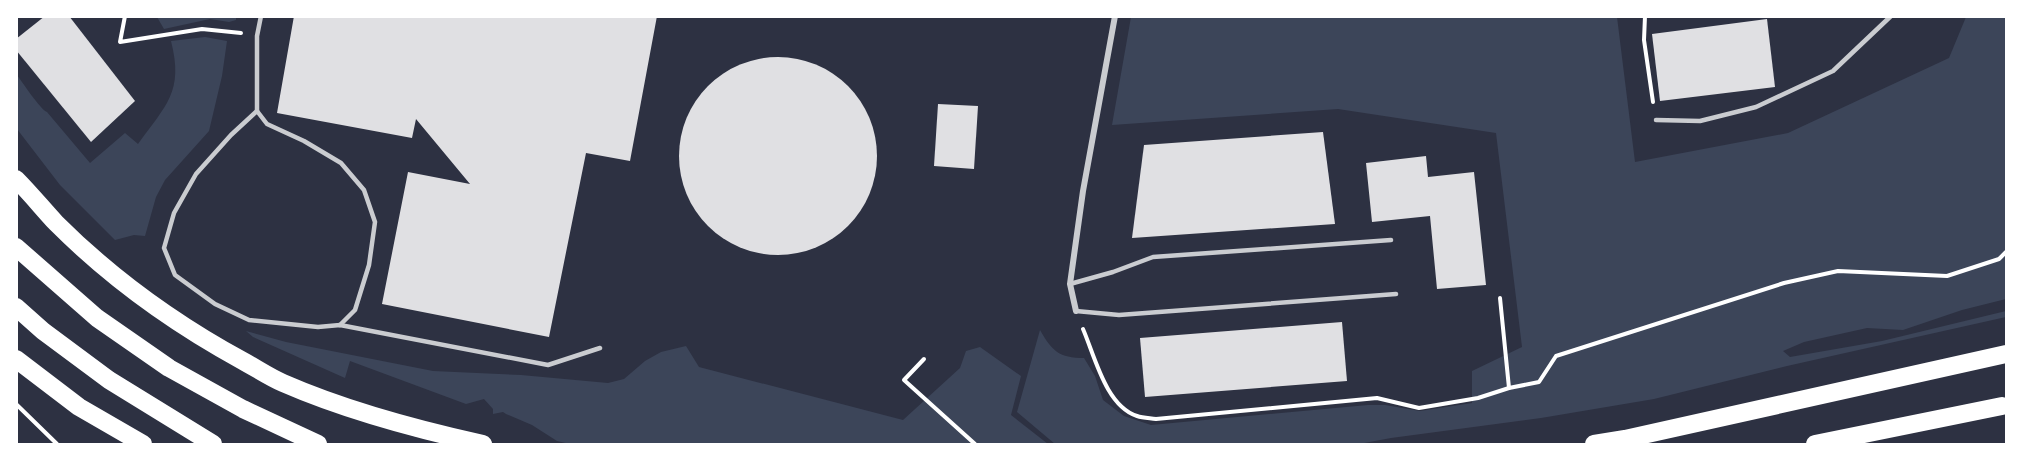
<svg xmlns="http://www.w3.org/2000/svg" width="2023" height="461" viewBox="0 0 2023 461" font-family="Cabin,sans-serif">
	<rect width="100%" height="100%" fill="#2d3142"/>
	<g fill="#3c4559">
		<path d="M1447,16L1448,18L1452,16L1617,17L1635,162L1788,133L1949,58L1966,17H2006V299L1962,310L1903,330L1867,328L1804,342L1783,351L1790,357L1882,341L2006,311V317L1787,366L1654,399L1541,418L1391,438L1359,444H1055L1017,412L1040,330C1052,351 1059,358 1084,358L1095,376L1103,400L1124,416L1151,425L1368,405H1385L1420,411L1472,403V371L1522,347L1496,133L1338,109L1112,125L1131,17Z"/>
		<polygon points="157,17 236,17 236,20 229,22 210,19 164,29"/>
		<path d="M205,37L227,41L222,76L209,131L165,180L156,197L145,236L134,235L115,240L60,185L17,129V75C23,83 40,109 47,112L90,163L125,133L138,144C166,105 184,92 171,41Z"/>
		<polygon points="246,331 286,342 433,371 521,375 608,383 624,379 645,361 661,352 686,346 699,367 903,420 960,368 966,351 980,347 1021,376 1011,415 1048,444 570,444 557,441 532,425 506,414 503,412 493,414 493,409 484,399 466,404 350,361 345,378 253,337"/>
	</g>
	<g fill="#e0e0e3">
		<polygon points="45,16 69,16 135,101 91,142 16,50 16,39"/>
		<polygon points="294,16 657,16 630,161 586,153 549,337 382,304 408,172 470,184 416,119 412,138 277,113"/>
		<polygon points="1767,19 1775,87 1660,101 1652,34"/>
		<circle cx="778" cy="156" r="99"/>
		<polygon points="938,104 978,106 974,169 934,166"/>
		<polygon points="1323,132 1335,224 1132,238 1144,145"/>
		<polygon points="1426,156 1428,177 1474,172 1486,285 1437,289 1430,216 1372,222 1366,163"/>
		<polygon points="1342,322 1347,381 1145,397 1140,338"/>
	</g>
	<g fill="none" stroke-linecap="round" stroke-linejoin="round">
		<g stroke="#fff" stroke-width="4">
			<polyline points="125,16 120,42 202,29 241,33"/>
			<polyline points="1645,16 1644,40 1653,102"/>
			<polyline points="1500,298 1509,388"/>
			<path d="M1083,329C1095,357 1106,406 1137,416C1143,418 1149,418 1156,419L1377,398L1419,408L1478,398L1509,388L1539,382L1556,356L1784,283L1838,271L1947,276L1999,259L2006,252"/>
			<polyline points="924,359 904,380 975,444"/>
			<polyline points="16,404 57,444"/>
		</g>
		<g stroke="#caccd0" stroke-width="4.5">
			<polyline points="261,16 257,36 257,111 267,124 304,141 341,163 364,190 375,222 369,265 355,310 340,325"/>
			<polyline points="257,111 231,135 196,174 174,213 164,248 175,275 215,304 249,320 318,327 340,325 548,365 600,348"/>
			<polyline points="1656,120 1700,121 1756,107 1833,71 1891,16"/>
			<polyline points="1070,284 1113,272 1153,257 1391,240"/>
			<polyline points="1076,311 1119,315 1396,294"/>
		</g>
		<polyline stroke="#caccd0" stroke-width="6" points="1076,311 1070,284 1083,191 1115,16"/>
		<g stroke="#fff" stroke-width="18">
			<path d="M16,179C30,193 43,209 56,223C110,277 175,324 243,361C256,368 269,377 283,383C347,411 415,429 483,444"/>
			<polyline points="16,247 97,318 169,368 243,409 318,444"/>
			<polyline points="16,307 43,331 109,380 213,444"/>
			<polyline points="16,359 79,407 143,444"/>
			<polyline points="1594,444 1625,439 2006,354"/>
			<polyline points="1815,444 2002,406"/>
		</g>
	</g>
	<rect width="2023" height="461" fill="none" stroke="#ffffff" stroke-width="36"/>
</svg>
